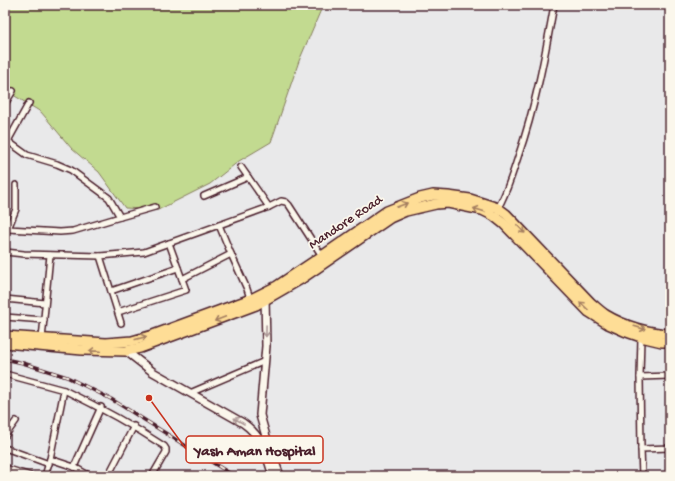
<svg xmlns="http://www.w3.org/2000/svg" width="675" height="481" viewBox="0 0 675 481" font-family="'Gochi Hand',sans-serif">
	<rect width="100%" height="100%" fill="#e9e9ea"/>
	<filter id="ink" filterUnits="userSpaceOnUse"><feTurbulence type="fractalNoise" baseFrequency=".025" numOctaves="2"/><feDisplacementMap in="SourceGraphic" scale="8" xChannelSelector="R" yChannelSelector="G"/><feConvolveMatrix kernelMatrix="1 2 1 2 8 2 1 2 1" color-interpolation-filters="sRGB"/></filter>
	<g filter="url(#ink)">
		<polygon fill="#c2da90" stroke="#867c5e" points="5,5 323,5 299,61 271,142 239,161 210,184 158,210 125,208 99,172 72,149 41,112 5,90"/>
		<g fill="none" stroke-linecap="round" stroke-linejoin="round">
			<g stroke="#4a1f2b" stroke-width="8">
				<g id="street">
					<polyline points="5,104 13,91"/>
					<polyline points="5,137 9,139 9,142 5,149"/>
					<polyline points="9,139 29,103"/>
					<polyline points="9,142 27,155 57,164 71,170 109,198 120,217 155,207"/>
					<polyline points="241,167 269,207"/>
					<polyline points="16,185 16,209 8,229 60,232 73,231 120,217"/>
					<polyline points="204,196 248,177"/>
					<path d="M498,208C507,192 512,175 518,157C535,108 545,56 554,5"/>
					<polyline points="219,225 231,254"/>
					<polyline points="5,252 24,254 100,256"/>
					<polyline points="182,279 231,254 247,289 251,301"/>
					<polyline points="111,291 178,268"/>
					<polyline points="5,299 45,303"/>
					<polyline points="118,312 186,290 169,243"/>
					<polyline points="5,317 44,320"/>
					<polyline points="121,323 100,256 144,252 269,207 281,201 286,202 289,205 322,256"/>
					<polyline points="42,339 50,255"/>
					<polyline points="5,374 64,390 50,459 45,476"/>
					<polyline points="640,377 641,337"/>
					<path d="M64,390C99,407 132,425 164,446L166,449V452L152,476"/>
					<polyline points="190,393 265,361"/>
					<polyline points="5,436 16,421"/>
					<polyline points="5,448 49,464"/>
					<polyline points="641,449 640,377 670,376"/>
					<polyline points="50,459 74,467 90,476"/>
					<polyline points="74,467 101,407"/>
					<polyline points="5,468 31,476"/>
					<polyline points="108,476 134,426"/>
					<polyline points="642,476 641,449 670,448"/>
				</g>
			</g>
			<g stroke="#4a1f2b" stroke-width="10">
				<g id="secondary">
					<polyline points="265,296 266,346 260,415 267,440 280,476"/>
					<path d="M126,351L153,372L243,423C263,437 266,454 273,476"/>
				</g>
			</g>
			<g stroke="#4a1f2b" stroke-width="12">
				<g id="highway">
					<path d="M5,336L106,343L132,341L153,335L251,299L277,286L322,256L387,211L420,198L433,195L448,196L470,199L498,208L506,214L591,303C596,307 601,312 606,315C624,326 649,333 670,334"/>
					<polyline points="5,343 82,350 126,351 140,348 256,305 301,279 390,218 406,211 436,204 448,203 482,210 494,216 504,224 589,312 608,324 624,331 641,337 662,342 670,342"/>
				</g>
			</g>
			<use href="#street" stroke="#fbf7ec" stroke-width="5"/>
			<use href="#secondary" stroke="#fbf7ec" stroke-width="7"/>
			<use href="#highway" stroke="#fedd96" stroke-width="9"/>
			<g stroke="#4a1f2b" stroke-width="3.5">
				<polyline id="rail" points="5,359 23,363 67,377 111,399 234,476"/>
			</g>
			<use href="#rail" stroke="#fbf7ec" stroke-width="2" stroke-dasharray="6" stroke-linecap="butt"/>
		</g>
		<defs><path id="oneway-shaft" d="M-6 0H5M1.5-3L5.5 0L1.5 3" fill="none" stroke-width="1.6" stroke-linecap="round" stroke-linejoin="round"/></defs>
		<g stroke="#a47e60">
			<use href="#oneway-shaft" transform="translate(402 205) rotate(-21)"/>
			<use href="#oneway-shaft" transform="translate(479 210) rotate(-163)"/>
			<use href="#oneway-shaft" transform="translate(521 229) rotate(46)"/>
			<use href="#oneway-shaft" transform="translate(584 306) rotate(-136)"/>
			<use href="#oneway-shaft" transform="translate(220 319) rotate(159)"/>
			<use href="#oneway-shaft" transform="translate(640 328) rotate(16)"/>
			<use href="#oneway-shaft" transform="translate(141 338) rotate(-15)"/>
			<use href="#oneway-shaft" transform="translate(95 351) rotate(-178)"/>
		</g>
		<g stroke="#ab9695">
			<use href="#oneway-shaft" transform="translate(266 331) rotate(91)"/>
			<use href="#oneway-shaft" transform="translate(239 421) rotate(-150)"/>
		</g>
	</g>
	<g text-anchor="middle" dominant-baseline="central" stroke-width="3.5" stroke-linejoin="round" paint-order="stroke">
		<g font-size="14" fill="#4a1f2b" stroke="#fbf7ec">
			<text transform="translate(346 223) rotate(-34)">Mandore Road</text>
		</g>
	</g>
	<path fill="none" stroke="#c8321e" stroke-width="1.5" d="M149 398L186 449"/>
	<circle fill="#c8321e" stroke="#fbf7ec" stroke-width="1.5" cx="149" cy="398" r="4"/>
	<rect fill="#fbf7ec" stroke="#c8321e" stroke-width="1.5" x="186" y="436" width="137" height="27" rx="4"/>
	<g font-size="15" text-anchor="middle" font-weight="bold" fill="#4a1f2b">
		<text x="255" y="455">Yash Aman Hospital</text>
	</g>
	<rect width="675" height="481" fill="none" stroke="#fbf7ec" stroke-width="20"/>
	<rect x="10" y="10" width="655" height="461" fill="none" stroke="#4a1f2b" stroke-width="1.5" filter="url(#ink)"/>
</svg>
